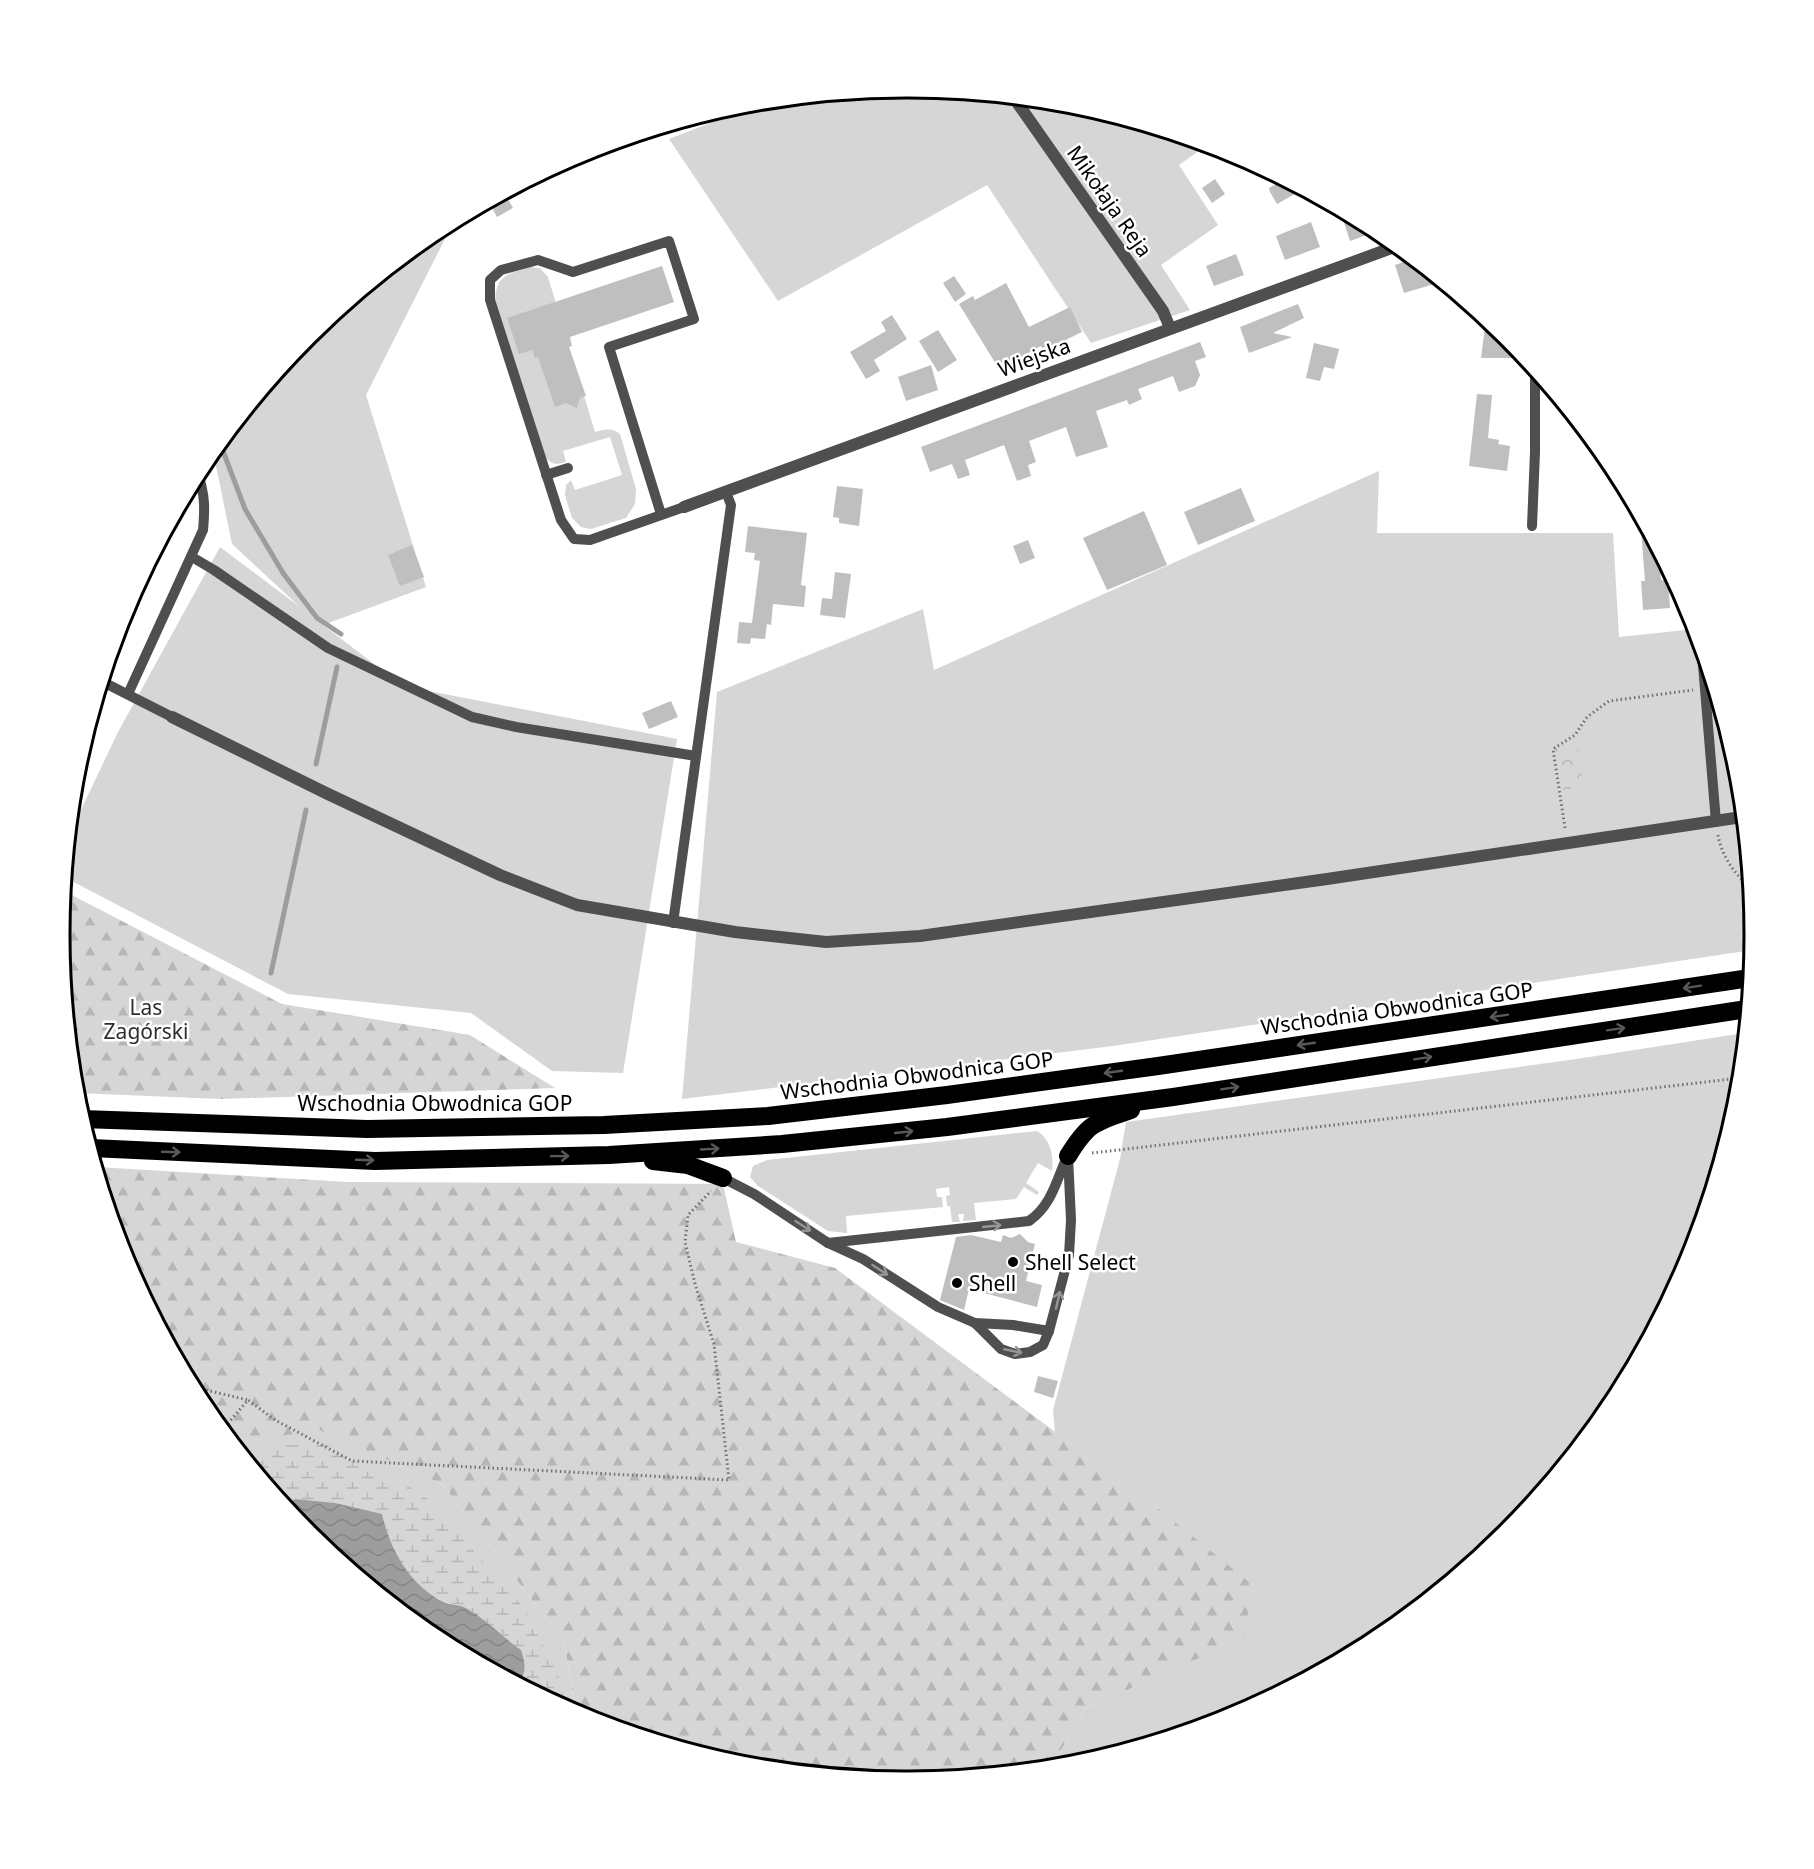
<svg xmlns="http://www.w3.org/2000/svg" width="1814" height="1869" viewBox="0 0 1814 1869" font-family="'Noto Sans',sans-serif">
	<defs>
		<pattern id="forest-firs" width="22" height="20" patternUnits="userSpaceOnUse" patternTransform="scale(1.5)"><rect width="22" height="20" fill="#d6d6d6"/><path d="M5 1l3.5 6h-7zM16 11l3.5 6h-7z" fill="#b6b6b6"/></pattern>
		<pattern id="wetland-marsh" width="20" height="14" patternUnits="userSpaceOnUse" patternTransform="scale(1.5)"><rect width="20" height="14" fill="#d6d6d6"/><path d="M1 5h8M5 5V1M11 12h8M15 12V8" fill="none" stroke="#b6b6b6"/></pattern>
		<pattern id="park-crowns" width="20" height="18" patternUnits="userSpaceOnUse" patternTransform="scale(1.5)"><rect width="20" height="18" fill="#d6d6d6"/><path d="M2 6a3 3 0 1 1 6 0M12 15a3 3 0 1 1 6 0" fill="none" stroke="#b6b6b6"/></pattern>
		<pattern id="water-waves" width="16" height="10" patternUnits="userSpaceOnUse" patternTransform="scale(1.5)"><rect width="16" height="10" fill="#9d9d9d"/><path d="M0 5q4-4 8 0t8 0" fill="none" stroke="#858585"/></pattern>
	</defs>
	<rect width="100%" height="100%" fill="#fff"/>
	<g fill="#d6d6d6">
		<polygon points="907,88 1073,104 1207,145 1179,165 1218,225 1161,265 1190,310 1091,343 987,185 778,301 669,139 764,102"/>
		<polygon points="454,221 366,395 426,587 323,625 403,686 677,739 623,1073 552,1071 471,1013 288,994 66,878 70,833 118,732 220,547 300,607 232,544 213,451 308,335 437,230"/>
		<path d="M529,267L540,268L548,277L595,432C605,430 611,427 620,434L636,489L635,504L626,518L591,529L581,527L572,518L565,495L566,485L571,480L575,490L622,475L610,437L563,451L566,462C556,465 552,465 545,457L495,302C496,275 506,275 529,267Z"/>
		<polygon points="1379,471 1377,533 1613,533 1619,637 1695,629 1738,770 1754,934 1752,950 1113,1046 682,1099 717,692 923,609 934,670"/>
		<polygon points="1744,1033 1738,1100 1689,1259 1611,1405 1506,1534 1377,1639 1231,1717 1072,1765 1051,1767 1086,1708 1247,1636 1160,1510 1055,1432 1053,1410 1120,1159 1126,1122 1583,1058"/>
		<path d="M1037,1131C1050,1138 1054,1156 1052,1171L1038,1163L1026,1183L1039,1192L1037,1195L1024,1187L1016,1199L974,1203L976,1220L963,1221L964,1214H958L960,1222H952L950,1206H947L946,1196L950,1195L949,1187L936,1189L937,1197H942L943,1207L846,1216L847,1233L828,1231L758,1186L750,1177L753,1166L767,1160Z"/>
		<polygon points="319,1429 442,1484 564,1641 576,1713 519,1683 524,1676 521,1650 335,1503 296,1499 286,1506 234,1443"/>
	</g>
	<g fill="url(#forest-firs)">
		<polygon points="64,891 282,1004 470,1035 555,1088 221,1099 76,1093 60,934"/>
		<polygon points="97,1167 348,1182 723,1184 736,1242 835,1268 1160,1510 1249,1582 1247,1637 1086,1708 1051,1767 907,1781 741,1765 583,1717 576,1713 564,1641 442,1484 320,1430 234,1443 203,1405 124,1258"/>
	</g>
	<path fill="url(#wetland-marsh)" d="M283,1445H333L424,1495L525,1609L558,1675L566,1708L519,1683L524,1676L521,1650C505,1638 483,1617 466,1608C459,1604 450,1605 443,1601C409,1585 390,1550 382,1514L335,1503L296,1499L286,1506L244,1455Z"/>
	<polygon fill="url(#park-crowns)" points="1577,743 1584,787 1562,790 1555,747"/>
	<path fill="url(#water-waves)" d="M295,1499L335,1503L382,1514C390,1549 409,1585 444,1602C450,1605 459,1604 466,1608C483,1617 504,1638 521,1650C525,1662 527,1672 519,1683L436,1639L308,1533L286,1506Z"/>
	<g fill="none" stroke-linecap="round" stroke-linejoin="round">
		<g stroke="#9d9d9d" stroke-width="5">
			<polyline points="220,443 245,509 283,573 317,618 341,634"/>
			<polyline points="316,764 337,667"/>
			<polyline points="271,973 306,810"/>
		</g>
	</g>
	<g fill="#bfbfbf">
		<polygon points="1215,179 1225,194 1212,203 1202,188"/>
		<polygon points="1283,180 1302,190 1277,204 1270,192 1269,188"/>
		<polygon points="505,194 513,208 497,217 489,202"/>
		<polygon points="1340,210 1378,230 1378,231 1350,241"/>
		<polygon points="1311,222 1320,247 1285,260 1276,236"/>
		<polygon points="1236,254 1244,275 1214,286 1206,266"/>
		<polygon points="1412,259 1441,282 1404,293 1395,265"/>
		<polygon points="662,266 674,302 570,337 572,346 569,347 586,396 580,398 577,408 566,403 555,407 538,357 535,358 532,350 519,354 507,318"/>
		<polygon points="954,276 966,294 955,302 943,283"/>
		<polygon points="1006,283 1029,327 1070,307 1082,332 1043,351 1041,346 999,369 959,304 973,296 975,300"/>
		<polygon points="1298,304 1304,318 1273,333 1292,337 1249,353 1240,327"/>
		<polygon points="892,315 907,339 874,360 880,371 866,379 850,352 886,331 881,322"/>
		<polygon points="1486,319 1506,336 1524,358 1481,358"/>
		<polygon points="938,330 957,360 938,372 919,341"/>
		<polygon points="1200,342 1206,357 1195,361 1200,375 1195,386 1179,392 1173,376 1138,389 1142,399 1129,405 1127,400 1096,411 1108,447 1076,457 1066,427 1029,441 1036,462 1028,465 1031,476 1017,481 1004,445 965,460 970,475 958,479 952,464 930,472 921,447"/>
		<polygon points="1314,343 1339,349 1334,369 1324,367 1320,381 1306,378"/>
		<polygon points="931,365 938,390 906,401 898,377"/>
		<polygon points="1477,394 1492,395 1488,438 1499,440 1498,444 1510,446 1507,471 1469,466"/>
		<polygon points="837,486 863,489 859,526 839,523 839,518 833,517"/>
		<polygon points="1241,488 1255,521 1198,545 1184,512"/>
		<polygon points="1144,511 1167,565 1107,590 1083,538"/>
		<polygon points="1640,518 1659,554 1661,580 1668,580 1670,608 1643,610 1641,581 1645,581"/>
		<polygon points="748,526 807,533 801,585 806,586 804,607 773,604 771,625 767,624 765,639 751,638 750,644 737,643 739,622 752,623 760,561 754,560 755,553 745,552"/>
		<polygon points="1028,540 1035,558 1020,564 1013,546"/>
		<polygon points="412,545 424,577 400,586 388,555"/>
		<polygon points="835,572 851,574 845,618 820,615 822,598 832,599"/>
		<polygon points="671,701 678,717 649,729 642,713"/>
		<polygon points="1020,1234 1028,1242 1035,1244 1026,1281 1042,1285 1037,1307 969,1289 964,1310 940,1300 956,1237 971,1235 1001,1242 1003,1235 1011,1238"/>
		<polygon points="1038,1376 1058,1381 1053,1398 1034,1392"/>
	</g>
	<g fill="none" stroke-linecap="round" stroke-linejoin="round">
		<g stroke="#717171" stroke-width="3" stroke-dasharray="1.5 3" stroke-linecap="butt">
			<polyline points="1565,828 1553,749 1575,735 1587,717 1609,701 1693,690"/>
			<path d="M1718,835C1721,854 1734,874 1749,886"/>
			<polyline points="1092,1153 1740,1078"/>
			<polyline points="193,1387 248,1400"/>
			<polyline points="221,1427 224,1428 248,1400 275,1420 352,1461 729,1480 714,1344 695,1284 685,1242 688,1215 711,1191"/>
		</g>
		<g stroke="#4f4f4f" stroke-width="10">
			<polyline points="546,475 568,468"/>
			<polyline points="661,514 609,347 694,319 669,241 573,272 538,260 501,270 490,280 490,300 561,520 574,539 590,540 684,507"/>
			<polyline points="1532,526 1535,452 1535,371"/>
			<polyline points="192,557 214,570 328,648 472,717 516,727 696,756"/>
			<polyline points="1702,653 1716,822"/>
			<polyline points="103,682 172,717"/>
			<path d="M128,694L203,530C205,508 205,495 198,474"/>
			<polyline points="673,923 731,505 726,492"/>
			<path d="M723,1178L754,1194L828,1243L1029,1221C1051,1206 1056,1182 1066,1159"/>
			<polyline points="828,1243 863,1259 938,1307 975,1323 1013,1325 1049,1331 1069,1255 1071,1220 1068,1156"/>
			<polyline points="975,1323 1001,1349 1015,1354 1030,1352 1043,1345 1049,1331"/>
		</g>
		<g stroke="#4f4f4f" stroke-width="12">
			<polyline points="1014,98 1163,311 1170,328"/>
			<polyline points="684,507 1397,246"/>
			<polyline points="172,717 328,794 500,875 577,905 735,932 826,942 920,936 1327,879 1742,817"/>
		</g>
		<g stroke="#000" stroke-width="18">
			<polyline points="82,1119 367,1129 604,1125 768,1116 947,1095 1158,1066 1750,978"/>
			<polyline points="91,1148 375,1161 609,1155 782,1144 947,1127 1173,1097 1747,1009"/>
			<path d="M1068,1156C1088,1123 1095,1122 1131,1110"/>
			<polyline points="653,1161 688,1165 723,1178"/>
		</g>
	</g>
	<defs><path id="oneway-shaft" d="M-6 0H5M1.5-3L5.5 0L1.5 3" fill="none" stroke-width="1.6" stroke-linecap="round" stroke-linejoin="round" transform="scale(1.5)"/></defs>
	<g stroke="#595959">
		<use href="#oneway-shaft" transform="translate(1692 987) rotate(171)"/>
		<use href="#oneway-shaft" transform="translate(1499 1016) rotate(171)"/>
		<use href="#oneway-shaft" transform="translate(1616 1029) rotate(-9)"/>
		<use href="#oneway-shaft" transform="translate(1306 1044) rotate(172)"/>
		<use href="#oneway-shaft" transform="translate(1423 1058) rotate(-9)"/>
		<use href="#oneway-shaft" transform="translate(1113 1072) rotate(172)"/>
		<use href="#oneway-shaft" transform="translate(1230 1088) rotate(-9)"/>
		<use href="#oneway-shaft" transform="translate(904 1132) rotate(-6)"/>
		<use href="#oneway-shaft" transform="translate(710 1149) rotate(-3)"/>
		<use href="#oneway-shaft" transform="translate(171 1152) rotate(2)"/>
		<use href="#oneway-shaft" transform="translate(560 1156) rotate(-1)"/>
		<use href="#oneway-shaft" transform="translate(365 1160) rotate(2)"/>
	</g>
	<g stroke="#959595">
		<use href="#oneway-shaft" transform="translate(803 1226) rotate(33)"/>
		<use href="#oneway-shaft" transform="translate(992 1226) rotate(-6)"/>
		<use href="#oneway-shaft" transform="translate(880 1270) rotate(33)"/>
		<use href="#oneway-shaft" transform="translate(1058 1300) rotate(-77)"/>
		<use href="#oneway-shaft" transform="translate(1013 1351) rotate(11)"/>
	</g>
	<g fill="#000" stroke="#fff" stroke-width="2">
		<circle cx="1013" cy="1262" r="6"/>
		<circle cx="957" cy="1283" r="6"/>
	</g>
	<g text-anchor="middle" dominant-baseline="central" stroke-width="5" stroke-linejoin="round" paint-order="stroke">
		<g font-size="21" fill="#000" stroke="#fff">
			<text transform="translate(1110 201) rotate(55)">Mikołaja Reja</text>
			<text transform="translate(1034 357) rotate(-20)">Wiejska</text>
			<text transform="translate(1397 1008) rotate(-8)">Wschodnia Obwodnica GOP</text>
			<text transform="translate(917 1075) rotate(-7)">Wschodnia Obwodnica GOP</text>
			<text x="435" y="1103">Wschodnia Obwodnica GOP</text>
		</g>
		<g font-size="21" fill="#2d2d2d" stroke="#fff">
			<text x="146" y="1007">Las<tspan x="146" dy="24">Zagórski</tspan></text>
		</g>
		<g font-size="21" fill="#000" stroke="#fff" text-anchor="start">
			<text x="1025" y="1262">Shell Select</text>
			<text x="969" y="1283">Shell</text>
		</g>
	</g>
	<path d="M0 0H1814V1869H0ZM906 98H908A836 836 0 0 1 1744 934V935A836 836 0 0 1 908 1771H906A836 836 0 0 1 70 935V934A836 836 0 0 1 906 98Z" fill="#fff" fill-rule="evenodd"/>
	<path fill="none" stroke="#000" stroke-width="3" d="M906 98H908A836 836 0 0 1 1744 934V935A836 836 0 0 1 908 1771H906A836 836 0 0 1 70 935V934A836 836 0 0 1 906 98Z"/>
</svg>
